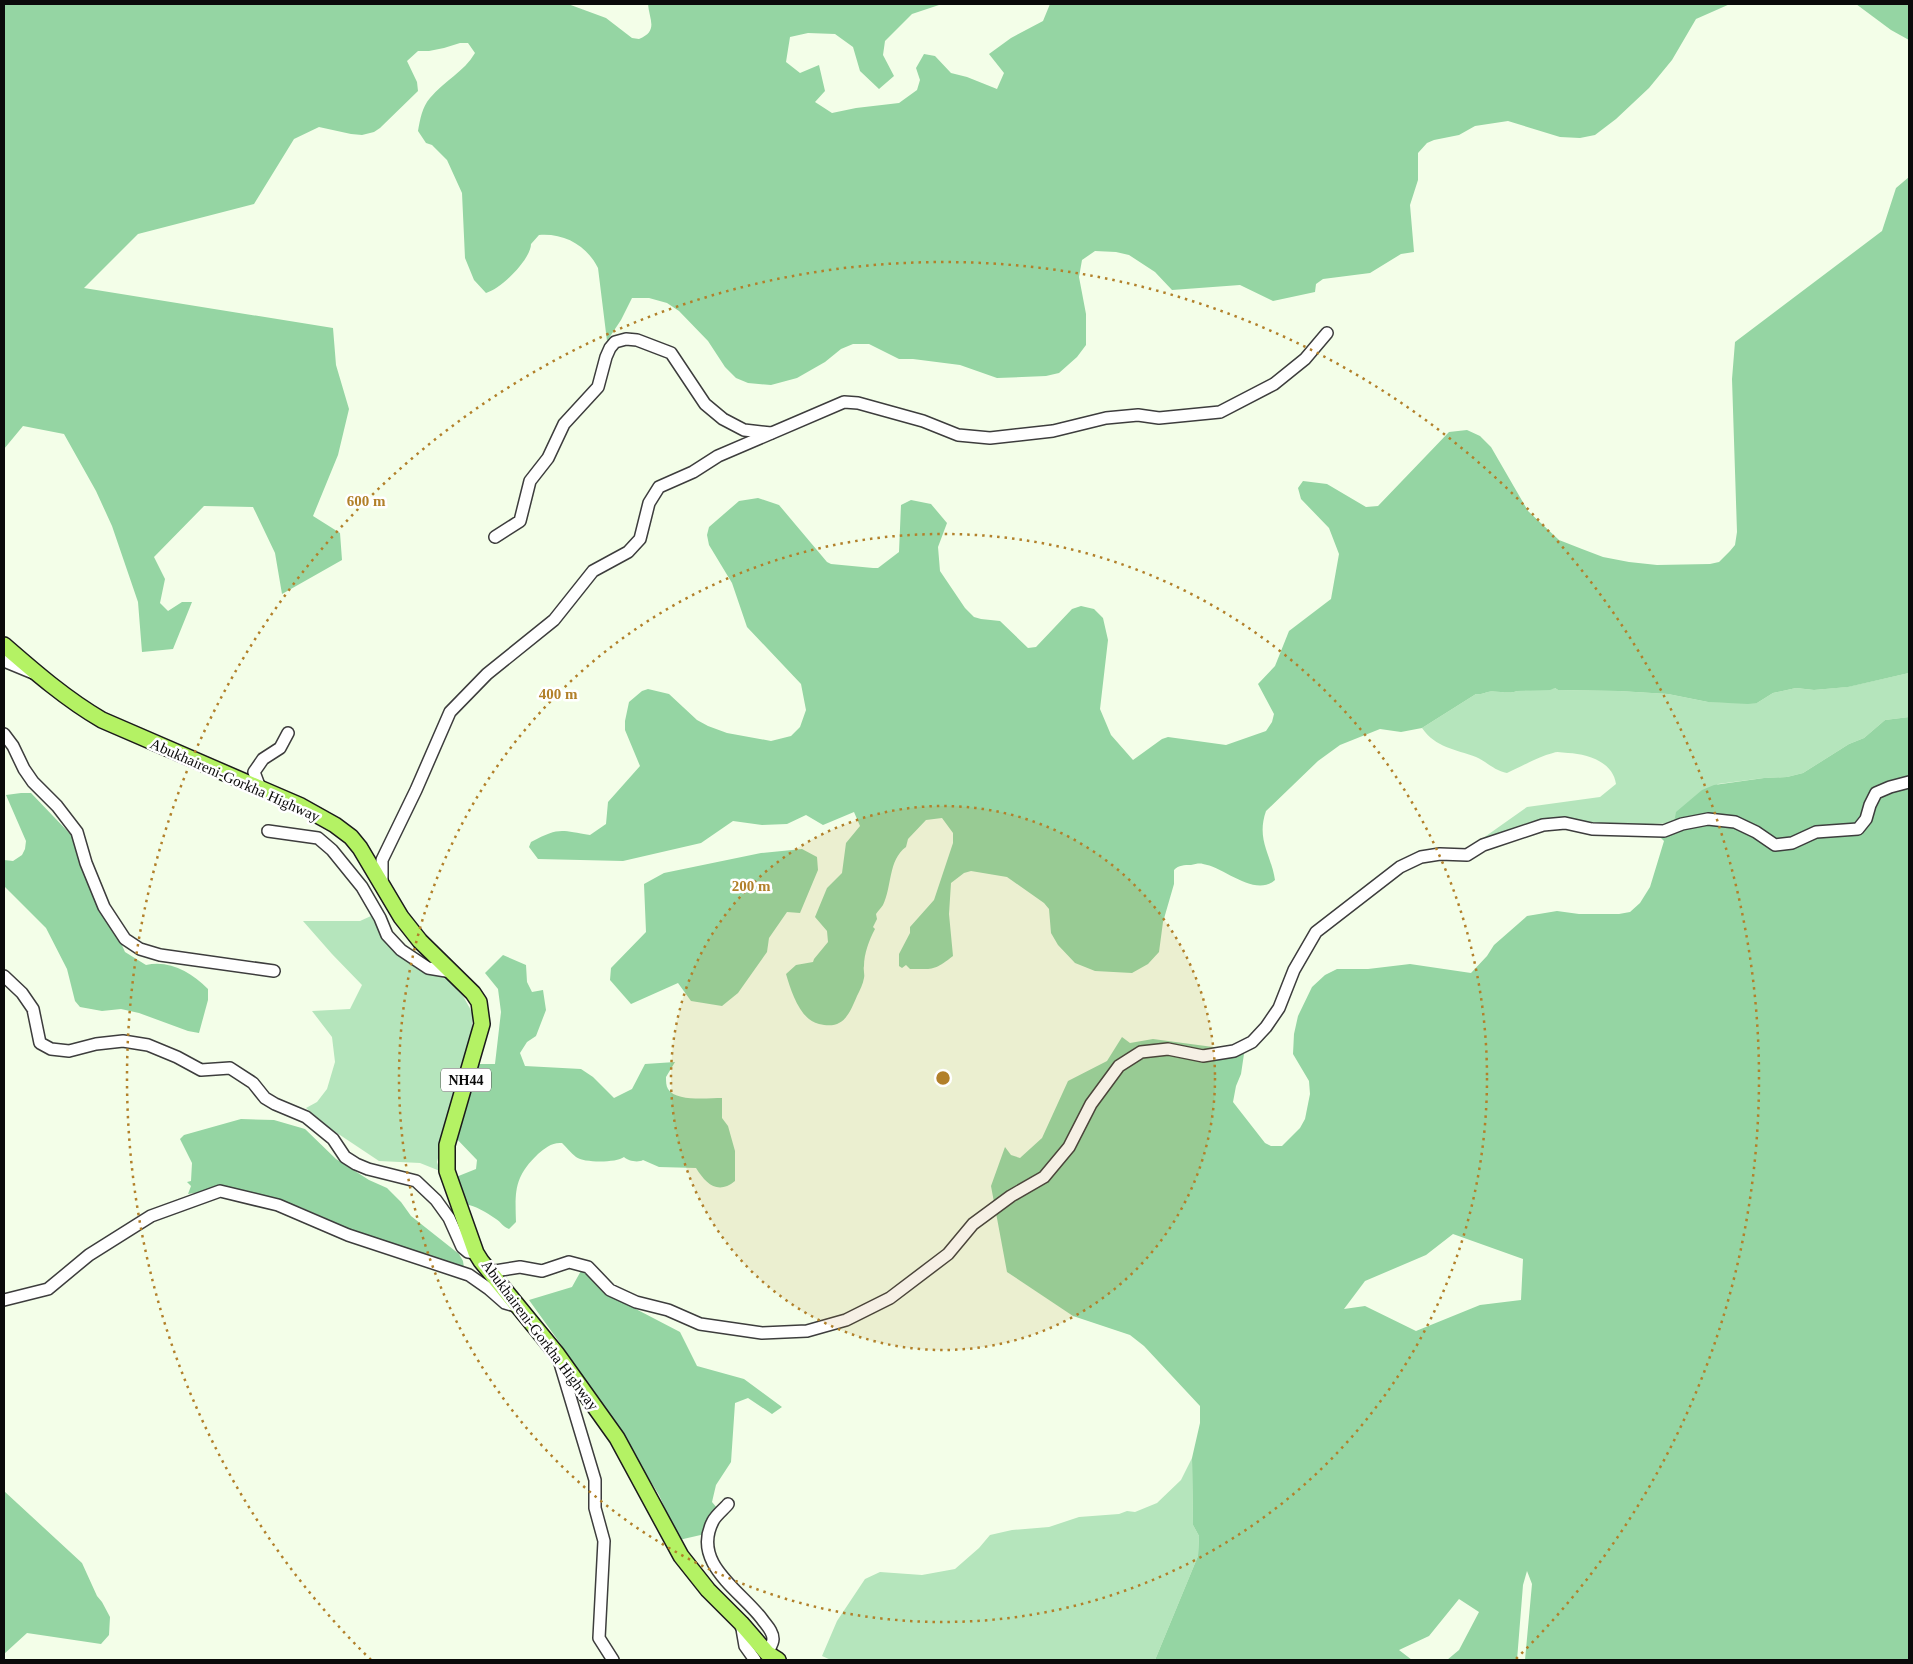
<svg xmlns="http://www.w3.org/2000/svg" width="1913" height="1664" viewBox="0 0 1913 1664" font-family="Georgia,serif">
	<rect width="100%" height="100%" fill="#f3fee8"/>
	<g fill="#b5e5bc">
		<path d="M1909,673V717L1885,720L1864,738L1849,744L1803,773L1787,777L1764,778L1718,784L1674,823L1608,826L1561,820L1469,848L1527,807L1600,797L1616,784C1613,762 1588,754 1568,753C1563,753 1557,751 1553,753C1537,757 1521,767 1507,773C1495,771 1487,762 1476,757C1455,749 1436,748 1422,728L1476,694C1481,695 1483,693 1488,692C1497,690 1508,695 1517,691L1555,688L1558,690L1619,691L1668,694L1708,702L1757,703L1773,693L1796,688L1814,690L1847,687Z"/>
		<polygon points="371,916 382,936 396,953 432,973 446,978 463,996 473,1014 471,1037 458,1079 437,1162 440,1171 420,1163 379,1161 331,1129 306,1108 317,1102 327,1089 335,1062 332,1037 312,1011 350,1009 362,985 332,954 303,921 360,921"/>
		<polygon points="1192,1458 1193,1525 1199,1536 1198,1556 1155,1660 831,1660 822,1656 837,1621 865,1579 880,1572 922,1575 955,1569 979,1548 990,1535 1012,1530 1049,1527 1079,1517 1119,1514 1127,1511 1135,1512 1157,1503 1181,1480"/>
	</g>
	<g fill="#95d5a3" fill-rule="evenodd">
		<path d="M4,4H568L606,18L632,38L639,39C659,31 649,19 648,4H942L912,14L885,41L883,55L894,76L879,89L860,71L853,47L835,34L808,33L790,37L786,62L800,73L819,65L825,91L815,102L832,113L856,108L899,103L917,90L920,80L916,68L924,54L935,56L951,73L967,77L997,89L1004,73L989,54L1011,38L1043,21L1050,4H1730L1696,19L1672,60L1649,88L1616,119L1595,135L1580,138L1560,137L1508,121L1475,126L1459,135L1434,140L1427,143L1418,153V180L1410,205L1414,252L1401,254L1370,273L1323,279L1316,284L1315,292L1273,301L1240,285L1172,290L1155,272L1129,255L1116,252L1095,251L1082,260L1079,277L1086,314V345L1077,357L1059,373L1046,376L997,378L960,365L913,359H899L869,344H853L841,349L825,362L797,378L771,385L748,383L736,378L725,367L708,341L679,311L667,303L649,298H632L621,320L607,341L598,268C587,246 565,233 539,235L531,244C531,259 501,289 486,293L474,280L465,258L462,193L447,160L432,145L426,143L418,131C420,120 422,107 430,98C444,81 464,72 475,53L468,43H460L444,48L429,51H418L407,61L417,82L418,91L380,128L374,132L362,135L351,134L319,127L294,139L254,204L138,234L84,288L333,328L336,365L349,409L338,455L313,516L340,533L342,560L282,594L275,553L253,507L204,506L154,557L165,579L160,603L168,611L182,602H192L173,649L142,652L138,602L112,526L96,491L64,434L23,426L4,449Z"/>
		<polygon points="1856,4 1909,4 1909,40 1891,30"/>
		<path d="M1909,177V673L1848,687L1814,690L1796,688L1773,693L1757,703L1748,704L1708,702L1668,694L1619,691L1558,690L1555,688L1550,690L1517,691C1508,695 1497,690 1488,692C1483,693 1481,695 1476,694L1422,728L1401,732L1380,729L1340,745L1318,761L1266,811C1256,840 1271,854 1275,880C1255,898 1224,867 1203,864C1200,863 1195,864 1191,865C1184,865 1179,865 1174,870V884L1163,922L1159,952L1148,964L1132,973L1095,971L1075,963L1058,945L1051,933L1049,909L1044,903L1007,877L971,871L964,873L951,883L949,914L953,956C934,971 933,969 910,969L906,965L902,968L899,966V954L910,933V927L934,900L953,843V833L942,818L926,820L908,839L906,847C888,860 892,887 883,905C881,908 878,911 876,914L877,919L873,927L875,929C869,940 864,954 864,966C863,970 865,974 864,978C863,984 860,990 857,996C849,1015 843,1030 819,1024C800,1020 791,991 786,974L796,965L813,962L814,959L828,942L827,931L815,917L827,888L842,873L846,843L860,826L854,812L823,825L806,815L787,824L762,825L733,821L701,843L623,861L538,859L529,847L531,842C559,827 560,830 590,835L606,824L608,802L640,766L625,730V721L629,702L642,691L648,689L669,694L697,720L708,726L727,733L771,741L791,736L800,727L806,710L801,684L747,627L732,583L709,545L707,535L709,527L739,501L758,498L779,505L827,562L831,564L873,568H878L899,552L901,505L911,500L931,504L947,523L938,547L940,571L965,608L974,617L981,619L1000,621L1028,648L1036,647L1072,609L1081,606L1094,609L1103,618L1108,640L1100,709L1111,735L1133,760L1162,739L1168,737L1226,745L1266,731L1272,722L1274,714L1258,684L1275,666L1289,631L1331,599L1339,554L1329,528L1301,499L1298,488L1303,481L1327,484L1366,507L1378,506L1449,432L1467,430L1480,436L1491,447L1528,511L1559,540L1582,549L1603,557L1629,562L1657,565L1710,564L1719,562L1730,551L1735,545L1737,532L1732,379L1735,342L1882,231L1896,188Z"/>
		<path d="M1909,717V1660H1525L1532,1584L1527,1571L1523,1585L1517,1660H1447L1459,1650L1479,1612L1459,1599L1429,1636L1399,1650L1412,1660H1155L1198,1556L1199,1536L1193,1525L1192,1458L1200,1423V1406L1144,1346L1130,1335L1073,1316L1007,1272L991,1186L1005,1147L1011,1155L1020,1158L1042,1138L1068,1081L1107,1061L1122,1037L1130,1043L1153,1039L1213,1047H1236L1244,1054L1241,1074L1236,1086L1233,1102L1265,1143L1271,1146H1282L1300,1128L1305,1119L1310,1094L1309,1081L1293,1054L1294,1034L1298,1016L1312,987L1325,975L1337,969H1368L1410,964L1471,973L1487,956L1494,945L1527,916L1557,911L1579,914H1619L1630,912L1640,903L1650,887L1664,841L1660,837L1674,823L1676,812L1702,790L1714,785L1764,778L1787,777L1803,773L1849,744L1864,738L1885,720ZM1453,1234L1523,1259L1521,1300L1480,1305L1416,1331L1365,1306L1344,1309L1365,1281L1426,1255Z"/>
		<path d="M21,793H31L75,839L125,952L146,965C170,960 191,972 208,989V1000L199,1033L188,1031L139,1013L121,1009L102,1011L80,1007L75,1001L67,969L46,928L4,886V860L13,861L22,855L25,849L26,841L6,795Z"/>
		<polygon points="802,849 817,857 818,870 800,913 787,912 769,938 767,952 738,993 722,1006 691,1001 678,983 631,1004 610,980 611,968 646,932 644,884 664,873 761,853"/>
		<path d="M503,955L526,965L527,982L532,992L543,990L546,1010L536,1036L527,1042L520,1053L525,1066L581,1069L593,1077L614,1098L632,1089L645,1064L675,1062L666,1077C666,1081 666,1086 668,1089C676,1102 708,1098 722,1098V1118L728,1126L735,1151V1181C718,1195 706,1184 696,1168L659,1167L643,1160C638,1163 628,1161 624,1157C616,1163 584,1163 576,1157C571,1153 566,1147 562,1143C552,1142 545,1148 538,1154C514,1177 515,1191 516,1222L509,1229C503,1227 501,1222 496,1219C486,1212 476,1206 465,1204L456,1177L476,1169L477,1160L453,1135L478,1064H495L501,1012L498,989L485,973Z"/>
		<polygon points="241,1119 274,1120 305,1129 336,1159 369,1180 387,1188 401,1202 411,1216 459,1254 463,1261 464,1268 391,1247 300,1207 279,1200 226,1188 188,1194 191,1186 187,1182 191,1181 192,1163 180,1139 184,1135"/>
		<polygon points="582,1269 607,1294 680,1332 697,1366 744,1379 782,1407 772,1414 748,1398 735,1403 731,1462 716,1485 712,1502 717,1508 705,1534 679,1540 659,1495 633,1453 560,1352 562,1346 529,1300 572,1287"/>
		<polygon points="4,1491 82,1563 97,1596 102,1602 110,1617 109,1635 101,1644 27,1633 4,1654"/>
	</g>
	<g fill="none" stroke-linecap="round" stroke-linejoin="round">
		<g stroke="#3d3d3d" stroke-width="14">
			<g id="minor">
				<polyline points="495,537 520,521 530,481 548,458 564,424 598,387 606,357 610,348 615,342 626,339 637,340 671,353 705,404 723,419 744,430 771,433"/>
				<polyline points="4,661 33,673"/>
				<polyline points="4,734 13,746 24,769 33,782 57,806 77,832 86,863 104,907 125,939 140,949 160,955 274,971"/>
				<polyline points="260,788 254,772 263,759 280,748 288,733"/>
				<polyline points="268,831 318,838 332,850 362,887 380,918 387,935 401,950 428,968 452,972"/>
				<polyline points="382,885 382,860 416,790 450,712 487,674 554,620 593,571 628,552 640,539 649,503 659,487 693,472 718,456 844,402 858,403 923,421 958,435 990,438 1053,431 1106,418 1138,415 1159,418 1220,412 1274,384 1305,359 1327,333"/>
				<polyline points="4,976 22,993 33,1009 40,1043 51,1049 69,1051 96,1044 123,1041 148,1045 177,1057 201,1070 230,1068 253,1083 265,1098 275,1104 306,1117 333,1139 345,1157 356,1164 368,1169 416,1181 436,1200 449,1218 462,1247 468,1252 476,1253"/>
				<polyline points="489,1272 520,1267 542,1271 569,1262 588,1267 610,1290 636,1302 668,1310 700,1324 762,1333 807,1331 846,1320 890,1298 948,1254 973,1224 1011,1196 1044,1177 1069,1147 1091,1104 1119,1066 1141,1052 1168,1049 1203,1056 1234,1051 1252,1042 1266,1027 1279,1008 1294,970 1316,932 1400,867 1421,857 1440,854 1467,855 1483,845 1543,825 1565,823 1592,829 1664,831 1682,824 1708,819 1735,822 1756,832 1775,845 1792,843 1816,832 1858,829 1866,819 1870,805 1876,793 1890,787 1909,782"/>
				<polyline points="4,1300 48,1289 89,1255 151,1216 220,1191 278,1205 348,1235 469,1275 489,1289 505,1303 519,1307"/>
				<polyline points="559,1360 595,1480 595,1508 604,1541 599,1638 613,1660"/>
				<path d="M728,1504C724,1509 716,1515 713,1521C691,1563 740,1590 762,1619C766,1625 773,1631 773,1639C773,1644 769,1649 767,1653"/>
				<polyline points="741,1623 745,1646 755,1660"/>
			</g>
		</g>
		<g stroke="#1b1b1b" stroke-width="18">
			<path id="major" d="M4,645C35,672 66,699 102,720L301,806L335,825L351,837L360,848L401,917L420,941L473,993L479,1002L482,1024L447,1145V1171L476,1253L481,1261L557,1354L617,1438L681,1556L708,1590L741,1623L767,1653L778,1660"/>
		</g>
		<use href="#minor" stroke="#fff" stroke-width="11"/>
		<use href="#major" stroke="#b4f264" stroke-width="15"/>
	</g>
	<circle cx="943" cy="1078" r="272" fill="#b2802a" fill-opacity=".12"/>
	<g fill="none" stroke="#b2802a" stroke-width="2.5" stroke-dasharray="2.5 5">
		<circle cx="943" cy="1078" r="272"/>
		<circle cx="943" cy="1078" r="544"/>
		<path d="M371 1660A816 816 0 1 1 1515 1660"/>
	</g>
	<g text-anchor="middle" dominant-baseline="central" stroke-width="5" stroke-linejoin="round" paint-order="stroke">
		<rect fill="#fff" stroke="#545454" stroke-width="1" x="441" y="1068.5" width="50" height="23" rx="4"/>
		<g font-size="14" font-weight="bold" fill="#0a0a0a">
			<text x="466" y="1080">NH44</text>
		</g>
		<g font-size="15" fill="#0a0a0a" stroke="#fff">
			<text transform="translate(235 780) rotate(24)">Abukhaireni-Gorkha Highway</text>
			<text transform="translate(540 1335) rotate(53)">Abukhaireni-Gorkha Highway</text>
		</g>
	</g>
	<circle cx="943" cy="1078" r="8" fill="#b2802a" stroke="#fff" stroke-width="2.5"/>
	<g font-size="15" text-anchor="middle" font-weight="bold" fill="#b2802a" stroke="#fff" stroke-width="5" stroke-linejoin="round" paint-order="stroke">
		<text x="366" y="506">600 m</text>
		<text x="558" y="699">400 m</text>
		<text x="751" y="891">200 m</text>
	</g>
	<rect width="1913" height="1664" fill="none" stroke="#0a0a0a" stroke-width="10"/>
</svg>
